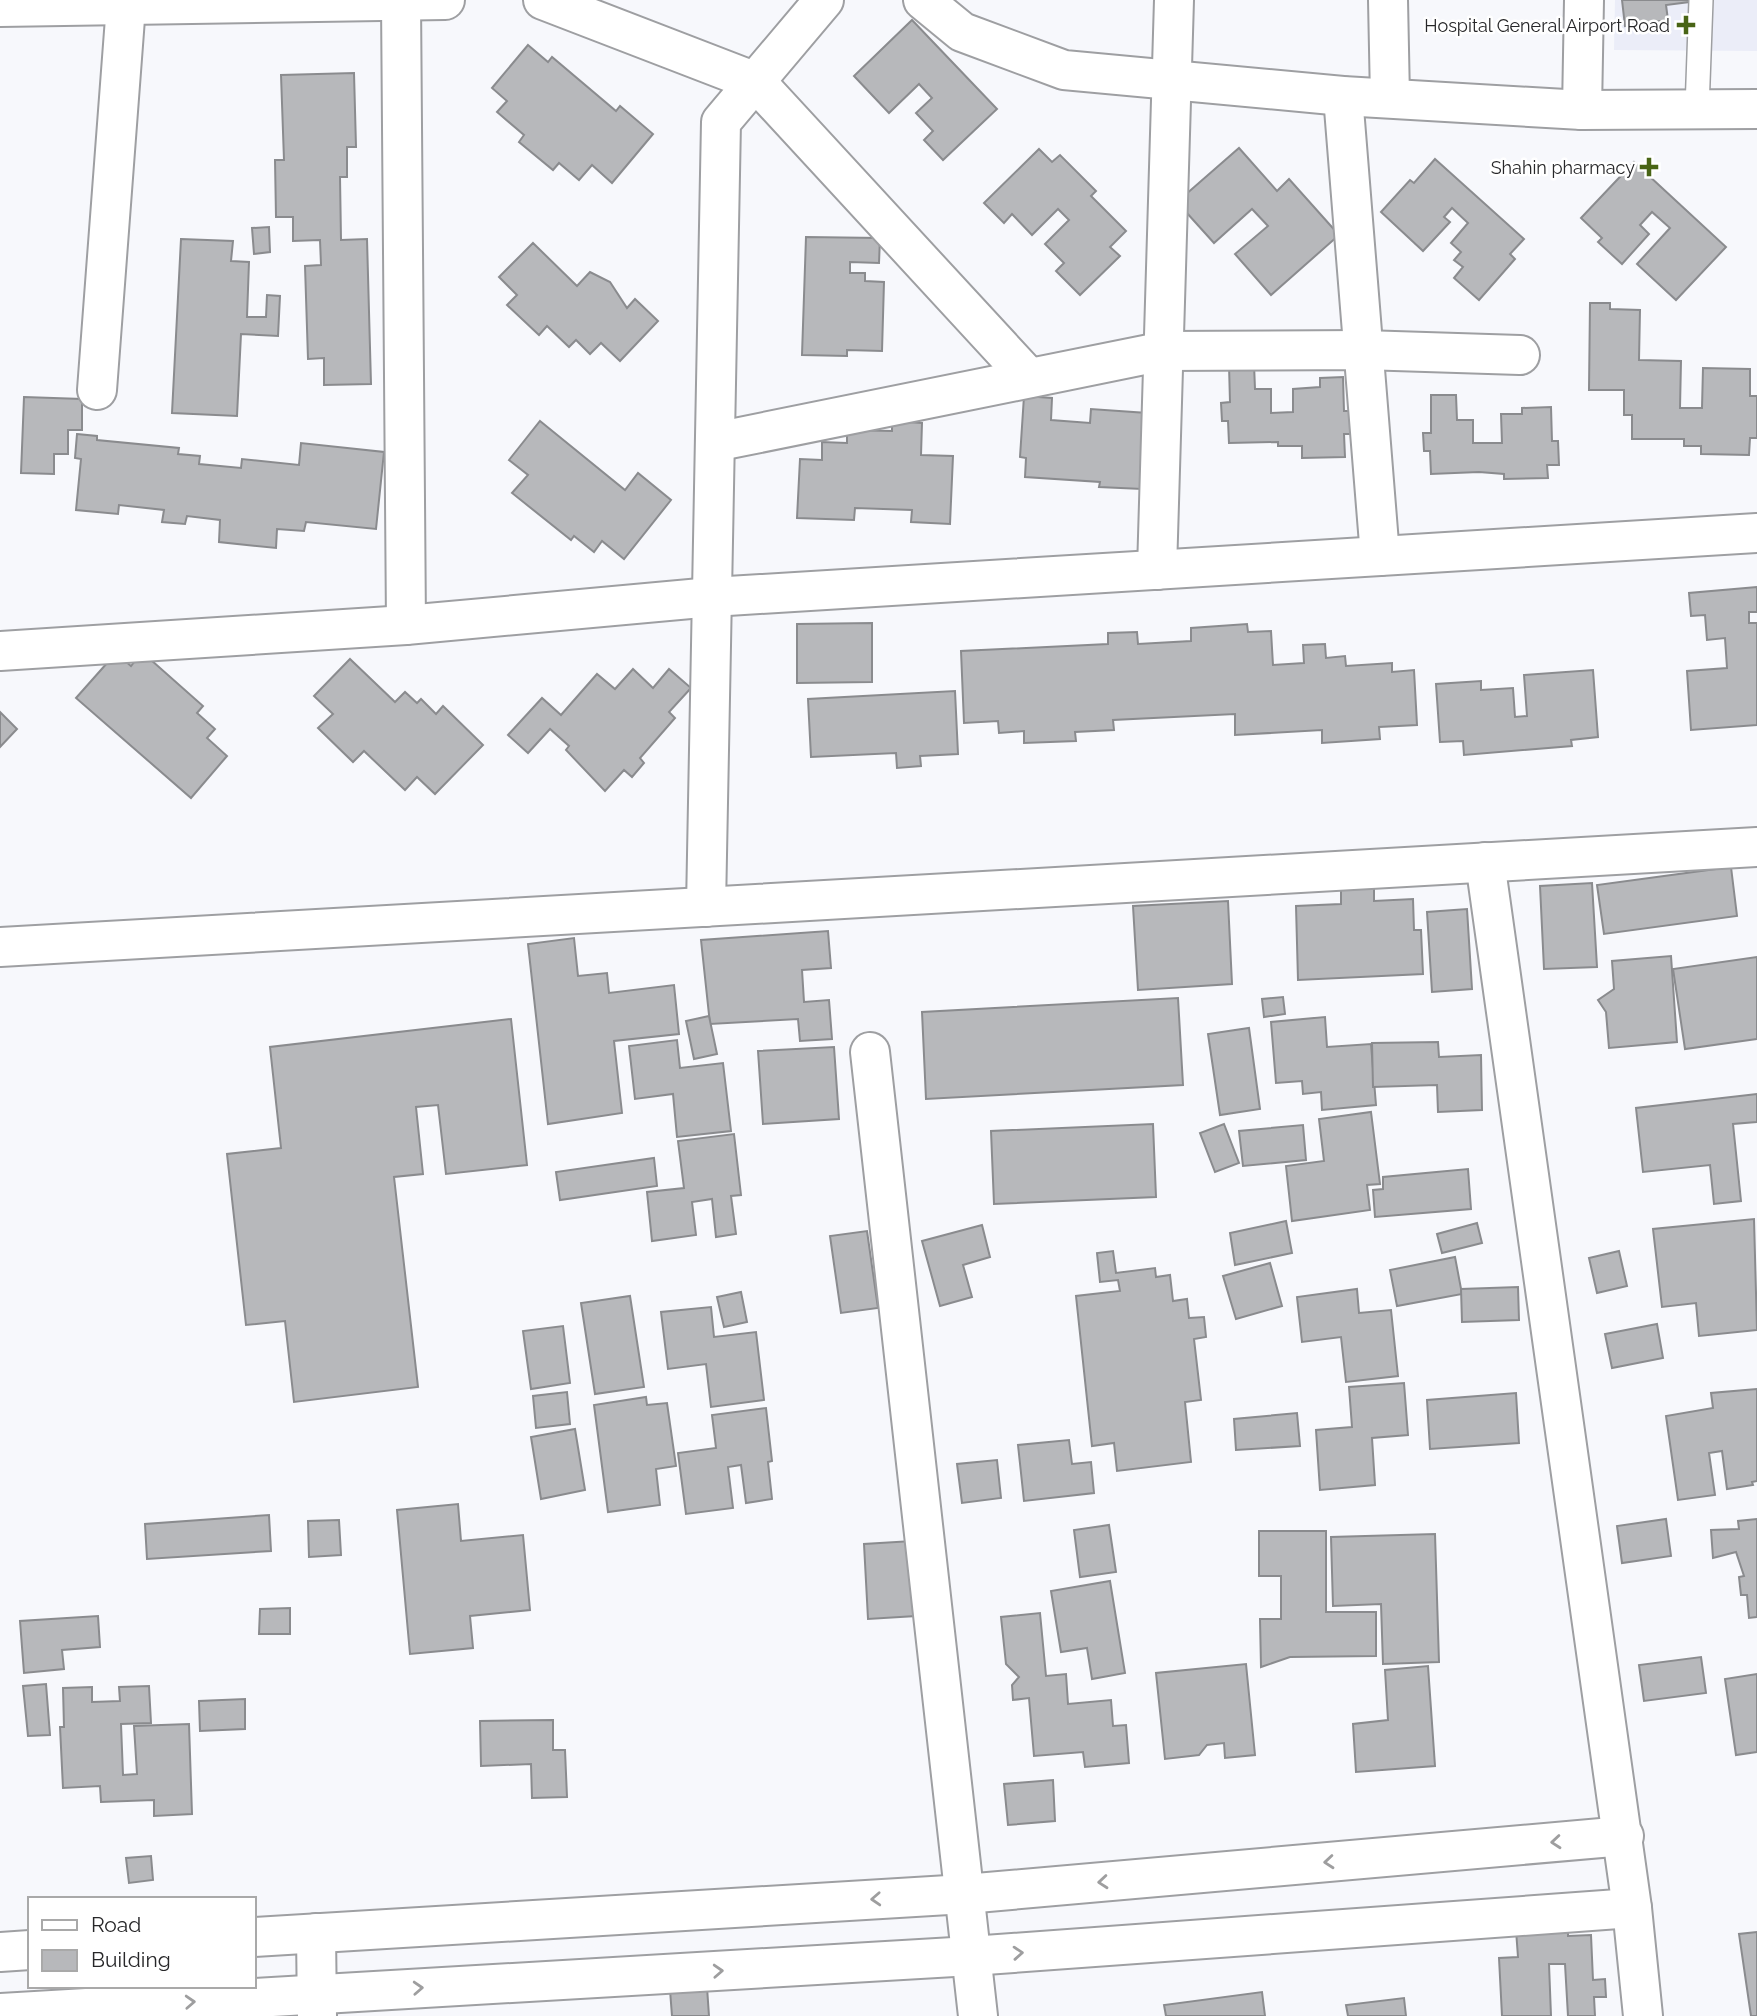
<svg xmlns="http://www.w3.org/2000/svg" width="1757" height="2016" viewBox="0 0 1757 2016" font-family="Raleway,sans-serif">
	<rect width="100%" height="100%" fill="#f7f8fc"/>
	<polygon fill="#ebedf8" points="1615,0 1757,0 1757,51 1614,50"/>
	<g fill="#b7b8bb" stroke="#8a8b8e" stroke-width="2">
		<polygon points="1622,0 1689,0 1689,2 1666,5 1668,20 1625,26"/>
		<polygon points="912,20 997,109 943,160 924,140 933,131 916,113 932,98 919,84 889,113 854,76"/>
		<polygon points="528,45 548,62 552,57 616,111 620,106 653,134 612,183 592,165 579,180 559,163 553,170 519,142 524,135 497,112 507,101 492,88"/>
		<polygon points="354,73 356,147 347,147 347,177 340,177 341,240 367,239 371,384 324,385 324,358 308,359 305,266 321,265 320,240 293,241 293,217 276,217 275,160 284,160 281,75"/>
		<polygon points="1239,148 1277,191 1289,179 1339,235 1271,295 1235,254 1268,226 1252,209 1214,243 1177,202"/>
		<polygon points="1039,149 1052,162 1060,155 1096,191 1091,196 1126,231 1110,247 1120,256 1080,295 1056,271 1064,263 1045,244 1069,220 1058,209 1032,235 1012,214 1004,223 984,203"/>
		<polygon points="1435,159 1524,239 1510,254 1515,259 1479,300 1454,278 1463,267 1454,260 1461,252 1451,243 1468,223 1452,208 1444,217 1450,222 1423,251 1381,212 1410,180 1414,183"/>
		<polygon points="1634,162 1726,247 1676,300 1637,264 1670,228 1652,212 1640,225 1649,234 1622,264 1598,242 1602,238 1581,218"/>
		<polygon points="269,227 270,252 254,254 252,228"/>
		<polygon points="806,237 880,238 879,263 850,262 850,273 865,273 865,281 884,282 882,351 847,350 847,356 802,355"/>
		<polygon points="181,239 233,241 231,261 249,262 247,317 266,317 267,295 280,296 278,336 241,334 237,416 172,413"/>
		<polygon points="533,243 577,286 590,272 610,282 627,308 635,299 658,321 620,361 601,343 590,354 576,340 569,347 547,326 539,335 507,305 517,295 499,277"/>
		<polygon points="1590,303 1610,303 1610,309 1640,310 1639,360 1681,361 1680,408 1702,408 1703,368 1750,369 1750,396 1757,396 1757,438 1750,438 1749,455 1701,454 1701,446 1684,446 1684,439 1632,439 1632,415 1624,415 1624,390 1589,390"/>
		<polygon points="1254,364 1255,389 1271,389 1271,413 1293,412 1293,389 1320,387 1320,378 1343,377 1344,411 1354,411 1354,434 1344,434 1345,457 1302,458 1302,446 1278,446 1278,442 1229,443 1228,421 1222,421 1221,403 1230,402 1229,365"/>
		<polygon points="1431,395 1456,395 1457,420 1473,420 1473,443 1502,443 1501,414 1522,414 1522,408 1551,407 1552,441 1558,441 1559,465 1547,465 1548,478 1504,479 1504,474 1479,472 1431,474 1430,451 1424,451 1423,433 1431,433"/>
		<polygon points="1024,396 1052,398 1051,420 1090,423 1091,409 1147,413 1142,489 1099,487 1100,482 1025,477 1026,458 1020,457"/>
		<polygon points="24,397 82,399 82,430 68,430 68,454 54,454 54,474 21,473"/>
		<polygon points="540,421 625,490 638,473 671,500 624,559 602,541 594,552 574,536 571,540 512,493 528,475 509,460"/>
		<polygon points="892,421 922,423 921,455 953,456 950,524 911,522 912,510 855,508 854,520 797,518 800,459 822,460 822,442 847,443 847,430 892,431"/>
		<polygon points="77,434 97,436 97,440 179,448 178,454 200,456 199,464 241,468 242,459 299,465 301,443 384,452 376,529 306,522 304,531 277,529 276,548 219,542 220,520 187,516 185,524 162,522 164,510 119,505 118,514 76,510 81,459 75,458"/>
		<polygon points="1757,587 1757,612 1749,612 1749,623 1757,623 1757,725 1691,730 1687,671 1727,668 1725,638 1707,640 1705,615 1691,616 1689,593"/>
		<polygon points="872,623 872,682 797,683 797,624"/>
		<polygon points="1247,624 1248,632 1271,631 1273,665 1304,663 1303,645 1325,644 1326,658 1345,656 1346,666 1392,663 1392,672 1414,670 1417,725 1379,727 1380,739 1322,743 1322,730 1235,735 1235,714 1113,720 1114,730 1075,732 1076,741 1024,743 1024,731 999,733 998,721 964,723 961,651 1108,644 1108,633 1137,632 1138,644 1191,641 1191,628"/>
		<polygon points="142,652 203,706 197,713 215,729 207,738 227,756 191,798 76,698 116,653 131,666"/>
		<polygon points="350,659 395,702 405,692 417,703 421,699 436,714 443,706 483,745 435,794 417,777 405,790 364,751 353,762 318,728 333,714 314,696"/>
		<polygon points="633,669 653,688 669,669 691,688 669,712 675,718 640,758 644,763 632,777 624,770 605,791 566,750 569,746 550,729 528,753 508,735 542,698 561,715 597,674 615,689"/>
		<polygon points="1593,670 1598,737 1571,740 1572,746 1464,755 1463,741 1440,742 1436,684 1481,681 1481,690 1513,688 1515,717 1527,716 1524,675"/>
		<polygon points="955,691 958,754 920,756 921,766 897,768 896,753 811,757 808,699"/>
		<polygon points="0,712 17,729 0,747"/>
		<polygon points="1731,867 1737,916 1604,934 1597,885"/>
		<polygon points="1592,883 1597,967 1544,969 1540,886"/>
		<polygon points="1374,887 1374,901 1413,899 1414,930 1421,930 1423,974 1298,980 1296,906 1341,904 1341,889"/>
		<polygon points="1228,901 1232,984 1138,990 1133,906"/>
		<polygon points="1467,909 1472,989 1432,992 1427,912"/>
		<polygon points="828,931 831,968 802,970 804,1002 829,1000 832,1039 800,1041 798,1019 710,1024 701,940"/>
		<polygon points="574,938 578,976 607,973 609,993 674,985 679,1034 614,1041 622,1113 548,1124 528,944"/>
		<polygon points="1671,956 1677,1042 1609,1048 1606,1012 1598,1000 1614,989 1612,961"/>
		<polygon points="1757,957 1757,1039 1685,1049 1673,969"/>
		<polygon points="1283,997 1285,1014 1264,1017 1262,999"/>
		<polygon points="1178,998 1183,1085 926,1099 922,1012"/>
		<polygon points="709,1016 717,1054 694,1059 686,1021"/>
		<polygon points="1325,1017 1327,1047 1371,1044 1376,1105 1322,1110 1321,1092 1303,1094 1302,1081 1276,1083 1271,1022"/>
		<polygon points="511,1019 527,1165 446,1174 438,1105 416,1107 423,1174 394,1177 418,1387 294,1402 285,1321 246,1325 227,1154 281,1148 270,1047"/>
		<polygon points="1249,1028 1260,1109 1220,1115 1208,1034"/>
		<polygon points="677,1040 680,1068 723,1063 731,1131 677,1137 673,1094 635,1099 629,1046"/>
		<polygon points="1438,1042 1439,1057 1481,1055 1482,1110 1438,1112 1437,1085 1373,1087 1372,1043"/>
		<polygon points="834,1047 839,1119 763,1124 758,1051"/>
		<polygon points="1757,1094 1757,1122 1733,1124 1741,1201 1714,1204 1710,1165 1643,1172 1636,1108"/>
		<polygon points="1371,1112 1380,1184 1367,1185 1370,1210 1292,1221 1286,1166 1324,1161 1319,1119"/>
		<polygon points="1153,1124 1156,1197 994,1204 991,1131"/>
		<polygon points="1224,1124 1239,1163 1215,1172 1200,1133"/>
		<polygon points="1303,1125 1306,1160 1243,1166 1239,1131"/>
		<polygon points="734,1134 741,1195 731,1196 736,1234 716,1237 712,1199 692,1202 696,1235 652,1241 647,1192 684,1188 678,1141"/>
		<polygon points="654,1158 657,1186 560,1200 556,1172"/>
		<polygon points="1468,1169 1471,1209 1375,1217 1373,1190 1383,1189 1383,1177"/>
		<polygon points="1754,1219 1757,1330 1699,1336 1696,1303 1662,1307 1653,1229"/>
		<polygon points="1286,1221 1292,1253 1235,1265 1230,1233"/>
		<polygon points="1477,1223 1482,1243 1442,1253 1437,1234"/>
		<polygon points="982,1225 990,1257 963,1265 972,1297 940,1306 922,1241"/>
		<polygon points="867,1231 878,1308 841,1313 830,1236"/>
		<polygon points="1113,1251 1116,1273 1155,1268 1156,1277 1170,1275 1173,1301 1187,1299 1189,1318 1204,1317 1206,1337 1194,1339 1201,1400 1185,1402 1191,1462 1117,1471 1114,1443 1092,1446 1076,1296 1120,1291 1118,1280 1100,1282 1097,1253"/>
		<polygon points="1619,1251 1627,1286 1597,1293 1589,1258"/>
		<polygon points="1455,1257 1462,1294 1397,1306 1390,1270"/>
		<polygon points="1270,1263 1282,1306 1236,1319 1223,1276"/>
		<polygon points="1518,1287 1519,1320 1462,1322 1461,1289"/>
		<polygon points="1357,1289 1359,1313 1391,1310 1398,1376 1346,1382 1341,1337 1302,1342 1297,1297"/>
		<polygon points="741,1292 747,1322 724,1327 717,1297"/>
		<polygon points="630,1296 644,1387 595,1394 581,1303"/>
		<polygon points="711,1307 714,1337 756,1332 764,1400 711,1407 706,1364 668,1369 661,1312"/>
		<polygon points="1657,1324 1663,1358 1612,1368 1605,1334"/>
		<polygon points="563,1326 570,1383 531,1389 523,1331"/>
		<polygon points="1404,1383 1408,1435 1372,1438 1375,1485 1320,1490 1316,1430 1352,1427 1349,1387"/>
		<polygon points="1757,1389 1757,1481 1752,1482 1753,1485 1727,1489 1722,1451 1709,1453 1715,1495 1678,1500 1666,1416 1713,1408 1711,1393"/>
		<polygon points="567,1392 570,1424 536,1428 533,1396"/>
		<polygon points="1516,1393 1519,1443 1430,1449 1427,1400"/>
		<polygon points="646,1397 647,1405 667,1403 676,1466 656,1469 660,1505 608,1512 594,1405"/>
		<polygon points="766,1408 772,1461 768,1462 772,1499 746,1503 741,1465 728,1467 733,1508 686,1514 678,1453 716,1448 712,1415"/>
		<polygon points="1297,1413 1300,1446 1236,1450 1234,1419"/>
		<polygon points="575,1429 585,1490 541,1499 531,1437"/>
		<polygon points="1069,1440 1072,1464 1091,1462 1094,1493 1024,1501 1018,1445"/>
		<polygon points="997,1460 1001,1498 962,1503 957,1464"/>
		<polygon points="458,1504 461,1541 523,1535 530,1610 470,1616 473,1648 410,1654 397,1510"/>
		<polygon points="269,1515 271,1551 147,1559 145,1524"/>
		<polygon points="1666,1519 1671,1556 1622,1563 1617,1526"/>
		<polygon points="1757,1519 1757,1617 1749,1618 1747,1595 1741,1595 1739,1577 1744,1576 1736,1552 1713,1558 1711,1530 1739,1529 1738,1521"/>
		<polygon points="339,1520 341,1555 309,1557 308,1521"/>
		<polygon points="1109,1525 1116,1572 1080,1577 1074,1530"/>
		<polygon points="1259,1531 1326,1531 1326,1612 1376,1612 1376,1656 1290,1657 1261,1667 1260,1619 1281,1619 1281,1576 1259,1576"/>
		<polygon points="1435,1534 1439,1662 1383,1664 1381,1604 1333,1606 1331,1537"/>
		<polygon points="912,1541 916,1616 868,1619 864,1544"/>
		<polygon points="1110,1581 1125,1673 1092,1679 1087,1648 1061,1652 1051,1591"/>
		<polygon points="290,1608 290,1634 259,1634 260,1609"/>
		<polygon points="1040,1613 1046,1676 1066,1674 1068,1704 1111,1700 1113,1726 1126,1725 1129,1763 1085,1767 1083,1752 1034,1756 1029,1698 1013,1700 1012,1685 1019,1677 1006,1664 1001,1617"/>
		<polygon points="98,1616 100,1647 62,1650 64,1669 24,1673 20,1621"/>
		<polygon points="1701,1657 1706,1693 1644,1701 1639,1665"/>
		<polygon points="1246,1664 1255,1755 1225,1758 1224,1743 1207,1745 1199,1755 1165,1759 1156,1673"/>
		<polygon points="1428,1666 1435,1766 1356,1772 1353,1724 1388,1720 1385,1670"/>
		<polygon points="1757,1674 1757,1752 1736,1755 1725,1679"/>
		<polygon points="46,1684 50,1735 28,1736 23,1686"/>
		<polygon points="149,1686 151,1723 121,1724 123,1775 137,1774 134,1726 189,1724 192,1814 154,1816 154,1800 101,1802 100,1786 63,1788 60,1727 64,1727 63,1688 92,1687 92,1702 120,1701 119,1687"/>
		<polygon points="245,1699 245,1729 200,1731 199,1701"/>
		<polygon points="553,1720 553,1750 565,1750 567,1797 532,1798 531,1764 481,1766 480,1721"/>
		<polygon points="1053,1780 1055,1821 1008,1825 1004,1784"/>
		<polygon points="151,1856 153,1880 129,1883 126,1858"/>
		<polygon points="1568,1927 1568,1936 1591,1935 1593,1980 1605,1979 1606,1997 1594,1997 1595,2016 1568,2016 1565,1964 1549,1964 1551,2016 1502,2016 1499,1958 1518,1957 1516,1930"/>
		<polygon points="1757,1932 1757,2016 1751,2016 1739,1934"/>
		<polygon points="707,1987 709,2016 672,2016 670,1990"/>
		<polygon points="1262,1992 1265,2016 1166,2016 1164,2005"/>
		<polygon points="1404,1998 1406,2016 1348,2016 1346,2005"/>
	</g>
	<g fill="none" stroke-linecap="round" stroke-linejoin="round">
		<g stroke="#9e9fa2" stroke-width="26">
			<polyline id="service" points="1697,109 1701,0"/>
		</g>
		<g stroke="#9e9fa2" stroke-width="42">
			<g id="minor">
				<polyline points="543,0 756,82 1029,378"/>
				<polyline points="1388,0 1390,98"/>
				<polyline points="401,1 406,625"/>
				<polyline points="0,7 445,0"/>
				<polyline points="1343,96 1380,556"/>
				<polyline points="1582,110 1584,0"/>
				<polyline points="97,390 126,5"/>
				<polyline points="715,442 1164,351 1363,350 1520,355"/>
				<polyline points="1157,570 1174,0"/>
				<polyline points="0,651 406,625 712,597 1757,533"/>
				<polyline points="706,907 721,122 824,0"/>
				<polyline points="870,1052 978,2016"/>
				<polyline points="1632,1908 1643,2016"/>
				<polyline points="316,1933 317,2016"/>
			</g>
		</g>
		<g stroke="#9e9fa2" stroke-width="42">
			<g id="tertiary">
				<polyline points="923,0 962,32 1064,70 1343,96 1582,110 1757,109"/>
				<polyline points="254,1937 965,1894 1624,1836"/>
				<polyline points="0,1952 30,1950"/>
				<polyline points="0,2013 971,1956 1632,1908 1485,862"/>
			</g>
		</g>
		<g stroke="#9e9fa2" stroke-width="42">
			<polyline id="secondary" points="0,947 1757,847"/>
		</g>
		<use href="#service" stroke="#fff" stroke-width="23"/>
		<use href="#minor" stroke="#fff" stroke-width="38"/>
		<use href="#tertiary" stroke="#fff" stroke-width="38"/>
		<use href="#secondary" stroke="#fff" stroke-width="38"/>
	</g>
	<defs><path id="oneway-chevron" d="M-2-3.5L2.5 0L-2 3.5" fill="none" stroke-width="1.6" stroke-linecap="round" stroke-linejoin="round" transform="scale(1.75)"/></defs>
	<g stroke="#9e9e9f">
		<use href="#oneway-chevron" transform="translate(1556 1842) rotate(175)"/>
		<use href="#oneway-chevron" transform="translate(1329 1862) rotate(175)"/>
		<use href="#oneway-chevron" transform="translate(1103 1882) rotate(175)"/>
		<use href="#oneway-chevron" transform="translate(876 1899) rotate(177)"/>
		<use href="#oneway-chevron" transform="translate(1018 1953) rotate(-4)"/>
		<use href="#oneway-chevron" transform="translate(718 1971) rotate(-3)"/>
		<use href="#oneway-chevron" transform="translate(418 1988) rotate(-3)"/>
		<use href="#oneway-chevron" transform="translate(190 2002) rotate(-3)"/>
	</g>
	<g fill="#486415" stroke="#fff" stroke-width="2.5">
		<path d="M1682.5 14.5h7v7h7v7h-7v7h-7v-7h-7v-7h7z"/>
		<path d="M1645.5 156.5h7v7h7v7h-7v7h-7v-7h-7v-7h7z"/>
	</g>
	<g text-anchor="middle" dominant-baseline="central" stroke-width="5" stroke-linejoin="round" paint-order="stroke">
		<g font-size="18" fill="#272729" stroke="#fff" text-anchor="end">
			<text x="1670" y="25">Hospital General Airport Road</text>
			<text x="1635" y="167">Shahin pharmacy</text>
		</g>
	</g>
	<rect x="28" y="1897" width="228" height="91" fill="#ffffff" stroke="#a9a9a9" stroke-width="2"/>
	<rect x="42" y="1920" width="35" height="10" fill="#ffffff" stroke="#a9a9a9" stroke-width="2"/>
	<text x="91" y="1932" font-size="21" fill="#272729">Road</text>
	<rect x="42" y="1950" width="35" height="21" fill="#b7b8bb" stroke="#a9a9a9" stroke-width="2"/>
	<text x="91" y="1967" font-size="21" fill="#272729">Building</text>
</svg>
